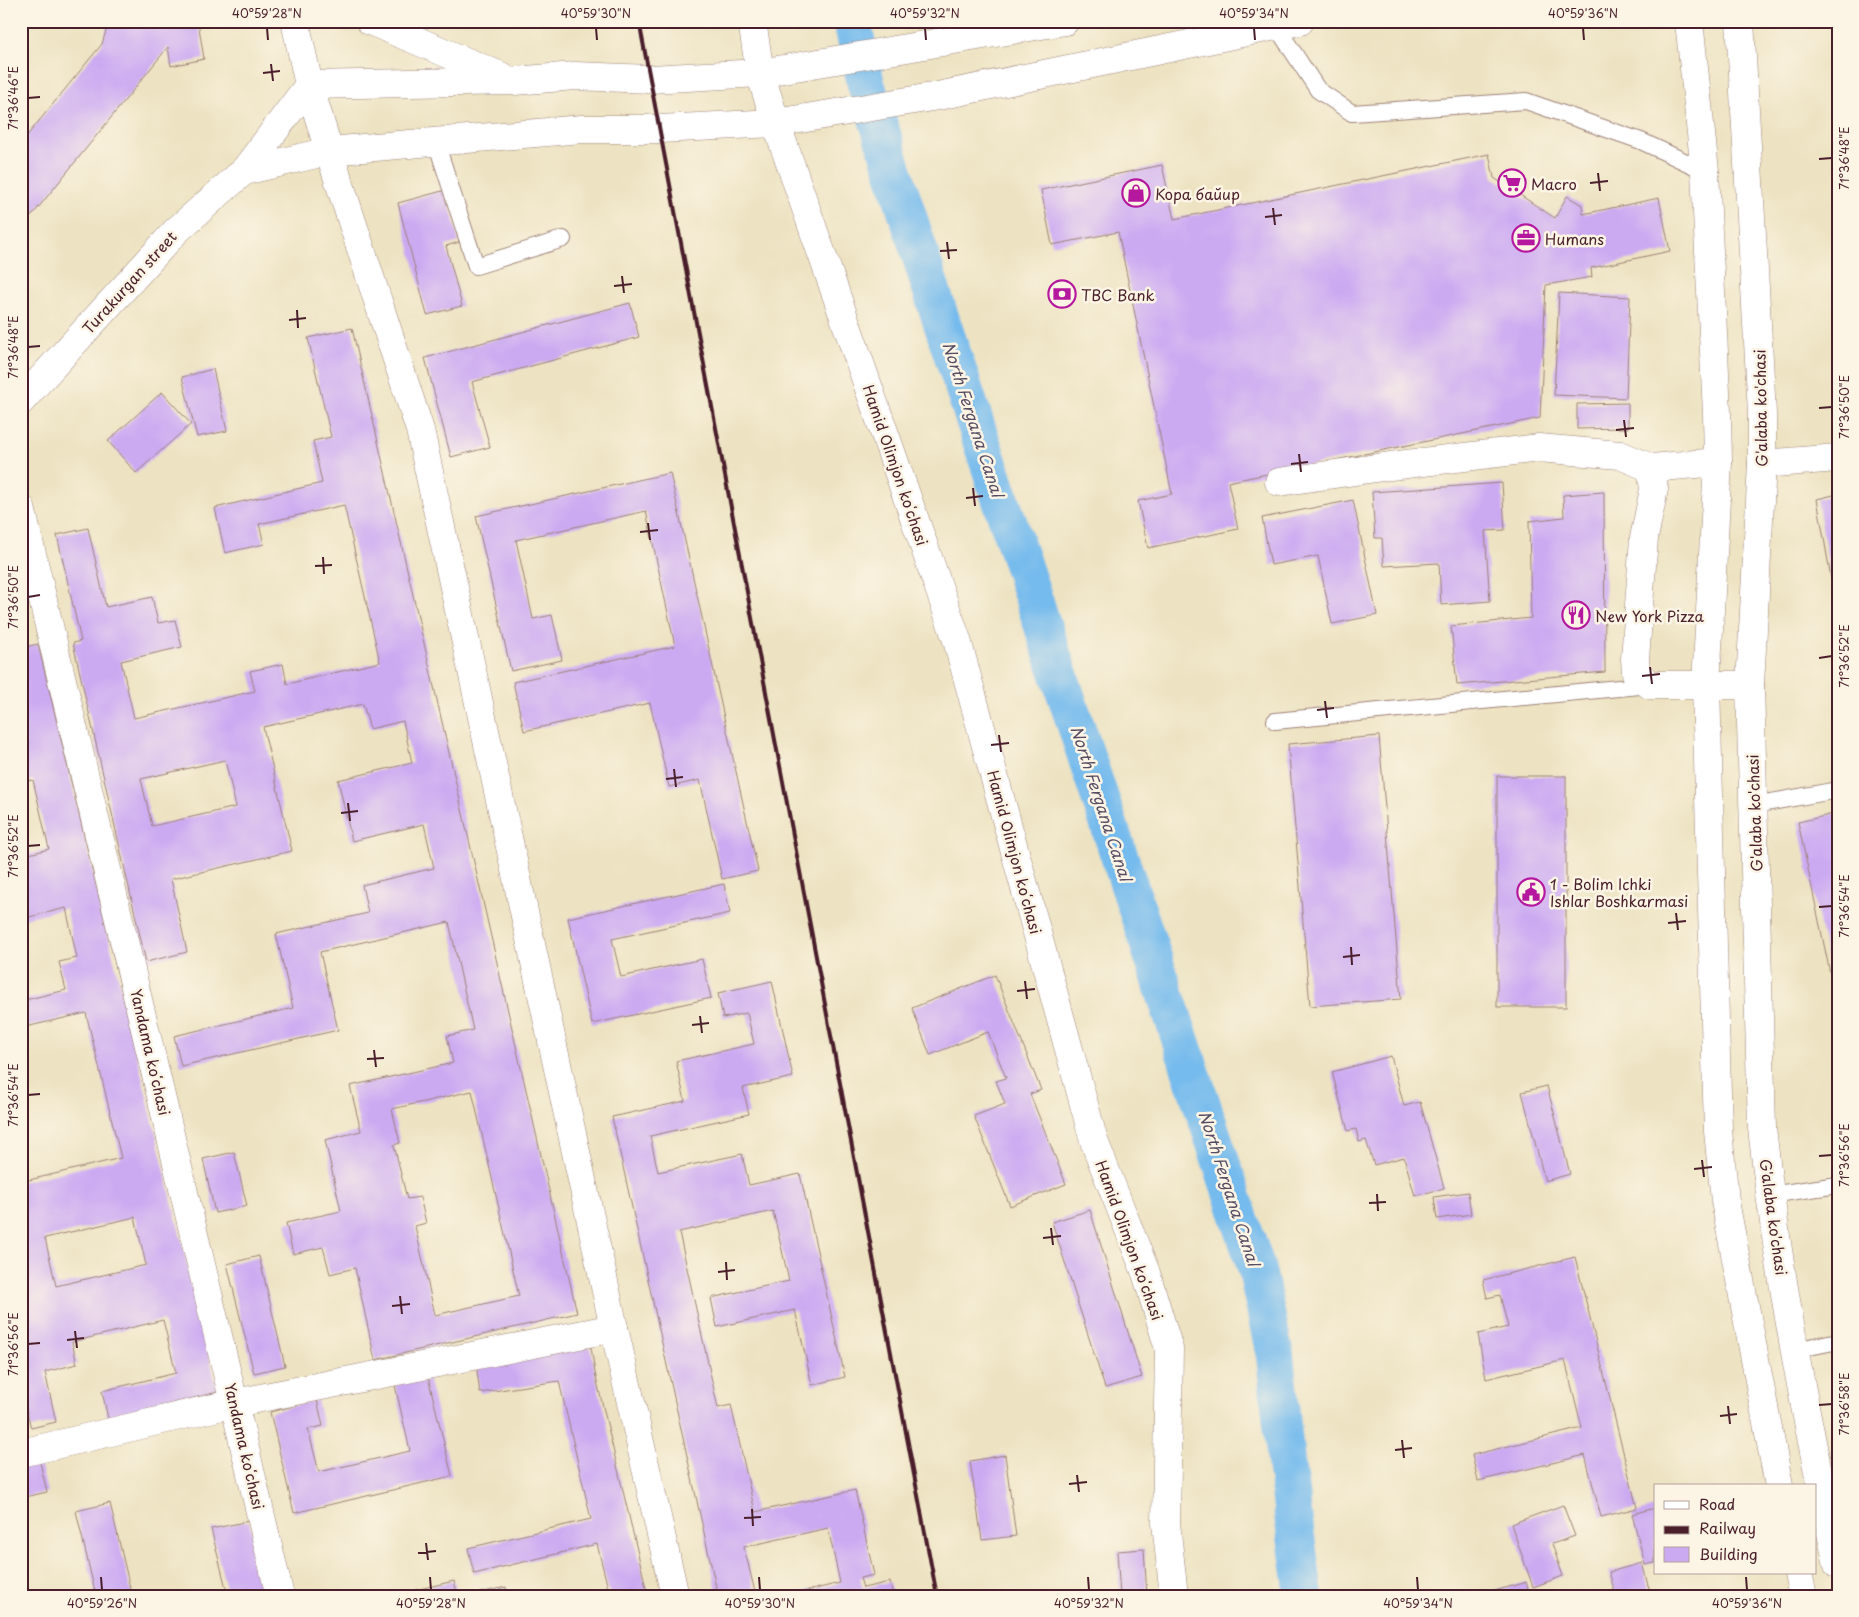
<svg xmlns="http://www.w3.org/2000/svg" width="1859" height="1617" viewBox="0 0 1859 1617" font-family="'Playpen Sans',sans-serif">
	<rect width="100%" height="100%" fill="#fcf5e5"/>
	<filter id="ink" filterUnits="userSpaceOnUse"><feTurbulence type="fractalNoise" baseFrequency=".02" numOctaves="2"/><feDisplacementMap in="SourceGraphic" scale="10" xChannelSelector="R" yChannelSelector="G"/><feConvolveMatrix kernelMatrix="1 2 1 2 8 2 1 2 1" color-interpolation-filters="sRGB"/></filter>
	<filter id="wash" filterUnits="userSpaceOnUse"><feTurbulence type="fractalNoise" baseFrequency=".0096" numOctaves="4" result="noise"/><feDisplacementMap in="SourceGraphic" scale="20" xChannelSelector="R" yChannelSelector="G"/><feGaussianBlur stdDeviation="1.12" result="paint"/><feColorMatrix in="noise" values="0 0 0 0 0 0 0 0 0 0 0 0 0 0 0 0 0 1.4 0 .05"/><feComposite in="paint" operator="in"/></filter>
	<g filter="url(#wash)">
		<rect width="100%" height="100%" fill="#ede3c2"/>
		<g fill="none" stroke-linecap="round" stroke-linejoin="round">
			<polyline stroke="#76bbed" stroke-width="38" points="852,21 866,84 940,317 1257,1270 1275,1356 1286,1462 1304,1596"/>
		</g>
		<g id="blocks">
			<g fill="#ccaaf2" fill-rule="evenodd">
				<polygon points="109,21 198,21 204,59 171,66 168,47 21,229 21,143 102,44"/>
				<polygon points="1489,154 1494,178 1555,218 1567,196 1582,205 1583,214 1659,198 1670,251 1591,268 1592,277 1546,285 1540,418 1228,482 1238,529 1148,548 1138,501 1172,494 1118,232 1052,245 1041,190 1162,165 1174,219"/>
				<polygon points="446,190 459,242 446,246 462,306 427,315 398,203"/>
				<polygon points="1559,293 1630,297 1626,398 1554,395"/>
				<polygon points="630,303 639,337 472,382 490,447 451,457 425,358"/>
				<path d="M352,328L577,1313L375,1360L355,1268L330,1274L323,1247L293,1254L286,1223L341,1211L325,1140L361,1131L350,1086L453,1063L447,1036L473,1030L449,922L320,952L338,1030L181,1066L174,1036L293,1008L276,934L368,913L362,885L434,868L424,824L352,841L338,780L412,763L403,721L370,729L363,704L263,727L292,851L171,879L187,952L146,962L73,643L81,641L57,535L88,528L106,607L152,597L158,623L175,620L182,647L121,661L134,718L255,691L250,671L283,664L287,684L380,662L344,505L259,524L264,544L225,553L215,508L322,483L313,441L331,437L308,338ZM225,760L236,807L152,826L141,779ZM472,1091L519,1296L435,1315L415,1226L426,1223L420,1197L407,1199L394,1145L400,1143L392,1109Z"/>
				<polygon points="213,369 227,431 197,437 182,377"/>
				<polygon points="162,392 191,424 136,473 108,441"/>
				<polygon points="1628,403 1628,428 1577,429 1577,404"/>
				<polygon points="670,473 758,871 722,879 700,780 669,787 650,703 524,731 513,682 675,646 646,511 516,540 533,619 552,615 562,660 511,671 476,516"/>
				<polygon points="1502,483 1505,530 1485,531 1490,601 1441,605 1439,563 1384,566 1382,538 1375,538 1372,492"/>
				<polygon points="1604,492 1605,672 1457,685 1451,626 1531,618 1529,521 1564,517 1563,495"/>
				<polygon points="1838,494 1838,612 1837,612 1817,499"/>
				<polygon points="1353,500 1377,615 1332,624 1318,556 1271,565 1262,518"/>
				<path d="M38,644L218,1392L108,1419L102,1391L176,1373L163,1320L72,1342L77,1364L45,1372L56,1422L31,1428L21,1389V1182L121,1158L86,1013L21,1028V1001L66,990L59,962L77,958L66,908L21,919V856L49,849L33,780L21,782V745L26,744L21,725V648ZM135,1217L146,1265L56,1286L45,1238Z"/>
				<polygon points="1379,736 1401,999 1310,1006 1288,744"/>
				<rect x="1497" y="776" width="69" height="231"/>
				<polygon points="1838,813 1838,1006 1837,1006 1798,822"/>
				<polygon points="724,884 730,913 612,939 621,977 702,959 711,998 592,1024 568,918"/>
				<polygon points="995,975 1041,1090 1030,1094 1066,1184 1010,1206 974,1116 1005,1104 996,1081 1006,1078 988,1032 930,1055 912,1008"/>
				<polygon points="772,981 793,1077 743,1088 749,1114 650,1136 658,1172 742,1154 749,1185 800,1174 845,1377 812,1385 795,1310 717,1327 711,1298 789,1281 773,1211 679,1232 718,1408 731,1405 755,1512 855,1490 874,1575 860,1578 863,1588 890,1582 893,1596 786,1596 840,1583 828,1528 744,1547 756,1596 718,1596 612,1117 685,1101 676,1061 754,1044 747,1013 723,1018 718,993"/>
				<polygon points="1391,1056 1404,1106 1420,1102 1444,1188 1415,1196 1404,1157 1374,1165 1366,1140 1359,1142 1356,1129 1348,1131 1332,1072"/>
				<polygon points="1547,1086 1570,1174 1545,1181 1522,1092"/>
				<polygon points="234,1152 247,1206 215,1213 203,1159"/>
				<polygon points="1468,1192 1471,1214 1437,1219 1434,1197"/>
				<polygon points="1090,1210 1142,1377 1105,1388 1052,1222"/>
				<polygon points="259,1256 285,1366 254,1373 227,1264"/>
				<polygon points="1575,1257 1637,1508 1601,1517 1585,1455 1478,1481 1472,1455 1582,1428 1565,1360 1486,1379 1478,1334 1508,1327 1500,1295 1487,1298 1483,1280"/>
				<polygon points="591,1347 595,1373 648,1596 610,1596 597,1544 474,1574 468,1548 591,1519 559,1381 480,1393 476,1364"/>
				<polygon points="428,1377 452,1476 294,1513 270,1412 317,1400 323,1426 308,1429 319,1472 410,1451 395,1385"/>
				<polygon points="1005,1455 1016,1536 982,1540 970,1461"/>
				<polygon points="39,1458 47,1492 21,1498 21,1462"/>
				<polygon points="110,1503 132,1596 96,1596 76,1511"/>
				<polygon points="1563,1505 1575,1536 1552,1544 1563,1576 1533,1587 1511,1524"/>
				<polygon points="1655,1508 1655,1563 1645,1565 1632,1514"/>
				<polygon points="249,1521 267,1596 228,1596 211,1529"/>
				<polygon points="1144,1549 1147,1596 1120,1596 1117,1551"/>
				<polygon points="1642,1563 1651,1596 1606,1596 1615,1593 1609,1572"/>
				<polygon points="454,1581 458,1596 416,1596 415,1590"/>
				<polygon points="1526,1582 1530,1596 1492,1596 1491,1592"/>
				<polygon points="506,1587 508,1596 479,1596 479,1593"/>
			</g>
		</g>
	</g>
	<g filter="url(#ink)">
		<use href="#blocks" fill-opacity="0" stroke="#9c8176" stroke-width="1"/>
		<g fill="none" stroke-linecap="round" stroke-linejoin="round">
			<g stroke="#9c8176" stroke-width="18">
				<g id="service">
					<polyline points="1276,26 1318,90 1352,113 1526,101 1641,141 1705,171"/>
					<polyline points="436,142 476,266 563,239"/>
					<polyline points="1275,721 1650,685"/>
					<polyline points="1754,805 1838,790"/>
					<polyline points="1769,1195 1838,1185"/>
					<polyline points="1795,1350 1838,1341"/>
				</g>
			</g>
			<g stroke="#9c8176" stroke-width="29">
				<g id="minor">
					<polyline points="752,21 760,73 776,123 957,640 1094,1141 1146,1273 1169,1349 1166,1523 1174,1596"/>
					<polyline points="1718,462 1651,468 1654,489 1644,538 1635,659 1636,673 1650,685 1750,685"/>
					<polyline points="1762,464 1838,458"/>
					<polyline points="1279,482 1390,466 1539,448 1620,455 1651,468"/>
					<polyline points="21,508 280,1596"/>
					<polyline points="21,1453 235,1403 614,1328"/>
				</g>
			</g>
			<g stroke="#9c8176" stroke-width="29">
				<polyline id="tertiary" points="329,151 420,430 614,1328 675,1596"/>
			</g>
			<g stroke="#9c8176" stroke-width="29">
				<g id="secondary">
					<polyline points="295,21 309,85 329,151"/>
					<polyline points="370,21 503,77"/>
					<polyline points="1689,21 1705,171 1717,413 1718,462 1706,685 1718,1131 1725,1201 1779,1486"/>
					<path d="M1740,21L1762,413V464L1750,685L1762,1128C1778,1275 1806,1421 1838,1565"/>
					<polyline points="244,171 329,151 582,129 660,129 776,123 938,96 1300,21"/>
					<polyline points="21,401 176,231 244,171 309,85 514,81 575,76 650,79 760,73 1065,21"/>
					<polyline points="1798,1573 1803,1596"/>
				</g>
			</g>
			<use href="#service" stroke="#fff" stroke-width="16"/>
			<use href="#minor" stroke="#fff" stroke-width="28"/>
			<use href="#tertiary" stroke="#fff" stroke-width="28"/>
			<use href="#secondary" stroke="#fff" stroke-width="28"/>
			<polyline stroke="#4a1f2b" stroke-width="4" points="639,21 937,1596"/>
		</g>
	</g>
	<path fill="none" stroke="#4a1f2b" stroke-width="2" d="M267,28L268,40M596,28L597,40M925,28L926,40M1254,28L1255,40M1583,28L1584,40M271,64L273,81M263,73L280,71M28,98L40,97M1819,159L1832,158M1598,173L1600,191M1590,183L1608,181M1273,208L1275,225M1265,217L1282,215M947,242L949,259M940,251L957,250M622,276L624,293M614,286L632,284M297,310L298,328M289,320L306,318M28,347L40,346M1819,408L1832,407M1624,420L1626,437M1616,430L1634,428M1299,454L1301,472M1291,464L1308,462M973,488L975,506M966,498L983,496M648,523L650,540M640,532L658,530M323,557L324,574M315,566L332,565M28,597L40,595M1819,658L1832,656M1650,667L1652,684M1642,676L1660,674M1325,701L1327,718M1317,710L1334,708M999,735L1001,752M991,745L1009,743M674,769L676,787M666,779L683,777M348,803L350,821M341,813L358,811M28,846L40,845M1819,907L1832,906M1676,913L1678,930M1668,923L1686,921M1351,947L1352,965M1343,957L1360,955M1025,981L1027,999M1017,991L1035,989M700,1016L702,1033M692,1025L709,1023M374,1050L376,1067M367,1059L384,1058M28,1095L40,1094M1819,1156L1832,1155M1702,1160L1704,1177M1694,1169L1712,1167M1377,1194L1378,1211M1369,1203L1386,1202M1051,1228L1053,1245M1043,1238L1061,1236M726,1262L727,1280M718,1272L735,1270M400,1296L402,1314M392,1306L410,1304M75,1331L77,1348M67,1340L84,1338M28,1344L40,1343M1819,1405L1832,1404M1728,1406L1730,1424M1720,1416L1737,1414M1402,1440L1404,1458M1395,1450L1412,1448M1077,1475L1079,1492M1069,1484L1087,1482M752,1509L753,1526M744,1518L761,1517M426,1543L428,1560M418,1553L436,1551M101,1577L102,1590M430,1577L431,1590M759,1577L760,1590M1088,1577L1089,1590M1417,1577L1418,1590M1746,1577L1747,1590"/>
	<defs>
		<g id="supermarket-ring" transform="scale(1.4375)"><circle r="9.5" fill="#fcf5e5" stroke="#b5179e" stroke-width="1.5"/><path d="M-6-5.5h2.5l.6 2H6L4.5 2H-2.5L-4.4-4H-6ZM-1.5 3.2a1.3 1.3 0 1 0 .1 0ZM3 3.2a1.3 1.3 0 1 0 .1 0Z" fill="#b5179e"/></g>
		<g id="shop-ring" transform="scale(1.4375)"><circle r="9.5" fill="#fcf5e5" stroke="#b5179e" stroke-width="1.5"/><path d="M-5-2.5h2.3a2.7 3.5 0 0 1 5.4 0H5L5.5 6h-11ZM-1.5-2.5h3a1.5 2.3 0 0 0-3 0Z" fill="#b5179e"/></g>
		<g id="office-ring" transform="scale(1.4375)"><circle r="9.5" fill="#fcf5e5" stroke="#b5179e" stroke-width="1.5"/><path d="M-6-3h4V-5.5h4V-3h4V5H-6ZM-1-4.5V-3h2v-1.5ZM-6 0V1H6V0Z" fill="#b5179e"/></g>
		<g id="bank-ring" transform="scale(1.4375)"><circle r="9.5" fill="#fcf5e5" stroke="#b5179e" stroke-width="1.5"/><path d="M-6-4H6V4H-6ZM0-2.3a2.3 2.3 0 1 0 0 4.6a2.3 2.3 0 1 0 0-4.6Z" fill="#b5179e"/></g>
		<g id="restaurant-ring" transform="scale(1.4375)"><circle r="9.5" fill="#fcf5e5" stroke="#b5179e" stroke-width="1.5"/><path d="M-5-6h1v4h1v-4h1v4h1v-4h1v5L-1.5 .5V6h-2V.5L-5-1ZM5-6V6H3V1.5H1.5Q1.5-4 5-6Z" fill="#b5179e"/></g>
		<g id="civic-ring" transform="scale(1.4375)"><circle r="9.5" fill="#fcf5e5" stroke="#b5179e" stroke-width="1.5"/><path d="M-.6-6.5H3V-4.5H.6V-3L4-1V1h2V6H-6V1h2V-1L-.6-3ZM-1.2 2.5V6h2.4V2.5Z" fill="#b5179e"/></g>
	</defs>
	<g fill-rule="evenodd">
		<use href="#supermarket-ring" x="1512" y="183"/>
		<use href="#shop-ring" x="1136" y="193"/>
		<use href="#office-ring" x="1526" y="238"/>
		<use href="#bank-ring" x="1062" y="294"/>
		<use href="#restaurant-ring" x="1576" y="615"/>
		<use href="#civic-ring" x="1531" y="892"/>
	</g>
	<g text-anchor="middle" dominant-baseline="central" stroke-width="5" stroke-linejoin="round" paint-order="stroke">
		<g font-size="15" fill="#4a1f2b" stroke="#fcf5e5" text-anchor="start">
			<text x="1531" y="183">Macro</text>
			<text x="1155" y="193">Кора байир</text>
			<text x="1545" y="238">Humans</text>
			<text x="1081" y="294">TBC Bank</text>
			<text x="1595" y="615">New York Pizza</text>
			<text x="1550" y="883">1 - Bolim Ichki<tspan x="1550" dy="17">Ishlar Boshkarmasi</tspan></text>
		</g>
		<g font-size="15" fill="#4a1f2b" stroke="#fcf5e5">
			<text transform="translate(129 282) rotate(-48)">Turakurgan street</text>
			<text transform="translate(1760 408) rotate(-91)">G'alaba ko'chasi</text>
			<text transform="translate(896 465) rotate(71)">Hamid Olimjon koʻchasi</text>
			<text transform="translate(1754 813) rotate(-92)">G'alaba ko'chasi</text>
			<text transform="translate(1015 852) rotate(75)">Hamid Olimjon koʻchasi</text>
			<text transform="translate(151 1052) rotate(77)">Yandama koʻchasi</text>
			<text transform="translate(1774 1217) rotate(82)">G'alaba ko'chasi</text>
			<text transform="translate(1130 1240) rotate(70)">Hamid Olimjon koʻchasi</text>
			<text transform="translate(245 1446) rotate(77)">Yandama koʻchasi</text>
		</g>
		<g font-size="16" font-style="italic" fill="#574e65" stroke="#fcf5e5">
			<text transform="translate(974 419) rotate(72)">North Fergana Canal</text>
			<text transform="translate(1102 803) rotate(72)">North Fergana Canal</text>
			<text transform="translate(1230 1188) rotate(72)">North Fergana Canal</text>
		</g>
	</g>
	<rect width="1859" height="1617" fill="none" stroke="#fcf5e5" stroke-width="55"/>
	<rect x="1654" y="1484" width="162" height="90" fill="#fcf5e5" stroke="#b59f9b"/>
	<rect x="1664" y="1501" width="25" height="8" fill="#ffffff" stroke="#b59f9b"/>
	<text x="1699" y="1510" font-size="15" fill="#4a1f2b">Road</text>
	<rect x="1664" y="1526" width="25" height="8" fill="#4a1f2b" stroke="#b59f9b"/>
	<text x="1699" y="1534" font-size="15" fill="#4a1f2b">Railway</text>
	<rect x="1664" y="1547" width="25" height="15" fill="#ccaaf2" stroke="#b59f9b"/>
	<text x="1699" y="1560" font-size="15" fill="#4a1f2b">Building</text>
	<rect x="28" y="28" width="1804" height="1562" fill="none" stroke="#4a1f2b" stroke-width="2"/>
	<g font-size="12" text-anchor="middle" fill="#4a1f2b">
		<text x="267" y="18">40°59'28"N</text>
		<text x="596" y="18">40°59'30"N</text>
		<text x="925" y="18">40°59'32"N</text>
		<text x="1254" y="18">40°59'34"N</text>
		<text x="1583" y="18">40°59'36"N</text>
		<text transform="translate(14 98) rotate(-90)" y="4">71°36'46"E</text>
		<text transform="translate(1845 158) rotate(-90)" y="4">71°36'48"E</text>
		<text transform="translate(14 347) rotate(-90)" y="4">71°36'48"E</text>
		<text transform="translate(1845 407) rotate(-90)" y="4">71°36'50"E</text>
		<text transform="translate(14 597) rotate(-90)" y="4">71°36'50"E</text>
		<text transform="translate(1845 656) rotate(-90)" y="4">71°36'52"E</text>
		<text transform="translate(14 846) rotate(-90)" y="4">71°36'52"E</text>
		<text transform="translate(1845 906) rotate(-90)" y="4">71°36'54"E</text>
		<text transform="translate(14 1095) rotate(-90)" y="4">71°36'54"E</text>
		<text transform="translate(1845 1155) rotate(-90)" y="4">71°36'56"E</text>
		<text transform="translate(14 1344) rotate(-90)" y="4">71°36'56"E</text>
		<text transform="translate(1845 1404) rotate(-90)" y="4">71°36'58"E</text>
		<text x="102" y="1608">40°59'26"N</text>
		<text x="431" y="1608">40°59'28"N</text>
		<text x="760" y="1608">40°59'30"N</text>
		<text x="1089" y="1608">40°59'32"N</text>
		<text x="1418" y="1608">40°59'34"N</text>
		<text x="1747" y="1608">40°59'36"N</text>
	</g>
</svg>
